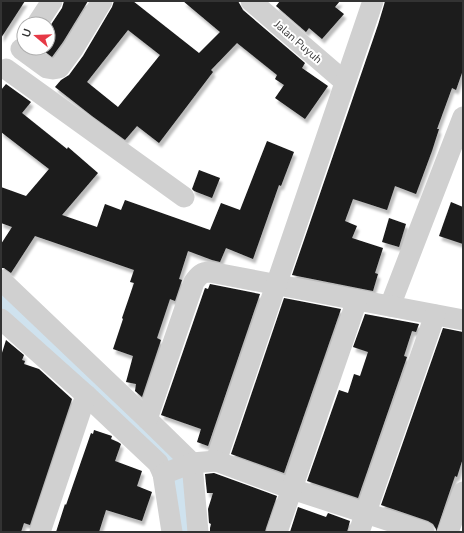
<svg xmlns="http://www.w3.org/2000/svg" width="464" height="533" viewBox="0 0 464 533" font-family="'Nunito Sans',sans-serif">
	<defs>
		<filter id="shadow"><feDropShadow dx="2.5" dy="4.5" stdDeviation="1" flood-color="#0004"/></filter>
	</defs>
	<rect width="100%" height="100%" fill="#fff"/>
	<polygon fill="#cfe2ee" points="1,288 184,462 192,532 177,532 167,469 1,311"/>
	<g fill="#1a1a1a" fill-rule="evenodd" filter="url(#shadow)">
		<polygon points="1,1 25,1 1,38"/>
		<polygon points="64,1 88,1 63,42 52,57 40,48 48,48 48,29 62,8"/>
		<path d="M114,1H133L199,53L220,32L183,1H238L243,10L305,63L302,68L328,86L305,119L275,98L284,85L275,79L277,75L237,43L211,70L213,72L159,143L137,126L125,140L92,116L55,87L61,80L69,75L83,56L112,7ZM128,30L160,55L118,107L87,82Z"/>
		<polygon points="280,1 340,1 335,7 344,14 322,39 309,28 306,32 276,6"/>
		<polygon points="385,1 463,1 463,70 456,90 452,88 437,129 439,129 432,151 416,194 395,186 387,210 353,199 345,221 357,226 352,238 383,248 375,273 378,274 373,291 292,275 378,25 384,5"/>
		<polygon points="6,84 31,102 22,113 67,149 68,147 98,173 62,215 97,227 105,204 121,210 125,200 210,230 221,203 240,210 267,141 294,152 281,186 279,185 253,259 226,248 220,262 212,260 188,251 179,279 182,280 175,301 170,299 157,338 161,340 142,397 135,391 136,384 126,382 133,356 113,349 123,319 122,318 134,283 130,282 134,270 35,236 11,273 4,268 1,268 1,244 12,227 1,223 1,187 26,196 49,169 1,132 1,90"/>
		<polygon points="199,170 220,178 212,198 194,191 192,189"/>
		<polygon points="451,202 463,207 463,244 439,236"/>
		<polygon points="389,218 406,224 399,247 382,242"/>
		<polygon points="210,284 260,294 208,446 197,442 201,429 161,415 205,288 208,289"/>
		<polygon points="284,298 341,309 284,473 231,454"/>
		<polygon points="365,314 419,324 416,332 412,331 404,356 407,357 358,498 307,481 339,390 348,393 354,374 360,376 368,352 353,347"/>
		<polygon points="443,328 463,332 463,458 457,477 455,476 436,532 436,529 433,524 428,521 381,505"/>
		<polygon points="6,340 24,355 22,360 25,361 24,364 39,369 72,399 30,525 24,523 21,532 1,532 1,356"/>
		<polygon points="94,430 112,436 111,439 118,442 121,444 115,461 142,471 137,486 152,492 142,521 106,510 99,532 56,532 65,504 66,505 91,433 93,434"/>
		<polygon points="214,473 277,496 266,528 265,532 210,532 210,528 211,524 209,523 208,509 213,493 207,493 205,474"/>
		<polygon points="298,507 326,517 328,513 350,521 347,532 290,532"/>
	</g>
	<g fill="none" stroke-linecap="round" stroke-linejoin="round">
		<g stroke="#d0d0d0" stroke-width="21">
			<polyline points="251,1 345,82"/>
			<polyline points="37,24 52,1"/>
			<polyline points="21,49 47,68 53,69 59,68 73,49 102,1"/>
			<polyline points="6,69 184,197"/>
			<polyline points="1,280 147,419 192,463 198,532"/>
			<polyline points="390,306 463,117"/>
			<polyline points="1,319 86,395 158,463 163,474"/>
			<path d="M147,419L194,282C199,275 202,272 210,272L463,320"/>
			<polyline points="216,461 373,1"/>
			<polyline points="40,532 86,395"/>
			<polyline points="172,532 163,474 192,463 216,461 292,489 424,532"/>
			<polyline points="277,532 357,300"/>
			<polyline points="359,532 435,315"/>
			<polyline points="448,532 463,492"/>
		</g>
	</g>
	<g text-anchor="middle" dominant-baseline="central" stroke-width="4" stroke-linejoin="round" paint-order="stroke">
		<g font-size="11" fill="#333" stroke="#fff">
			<text transform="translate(298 42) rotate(41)">Jalan Puyuh</text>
		</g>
	</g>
	<rect width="464" height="533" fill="none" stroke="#333333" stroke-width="4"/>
	<g transform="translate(36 36) rotate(289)"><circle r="19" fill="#ffffff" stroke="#adadad"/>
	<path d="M0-3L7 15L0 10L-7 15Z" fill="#e63946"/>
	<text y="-6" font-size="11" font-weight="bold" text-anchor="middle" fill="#333333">U</text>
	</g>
</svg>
